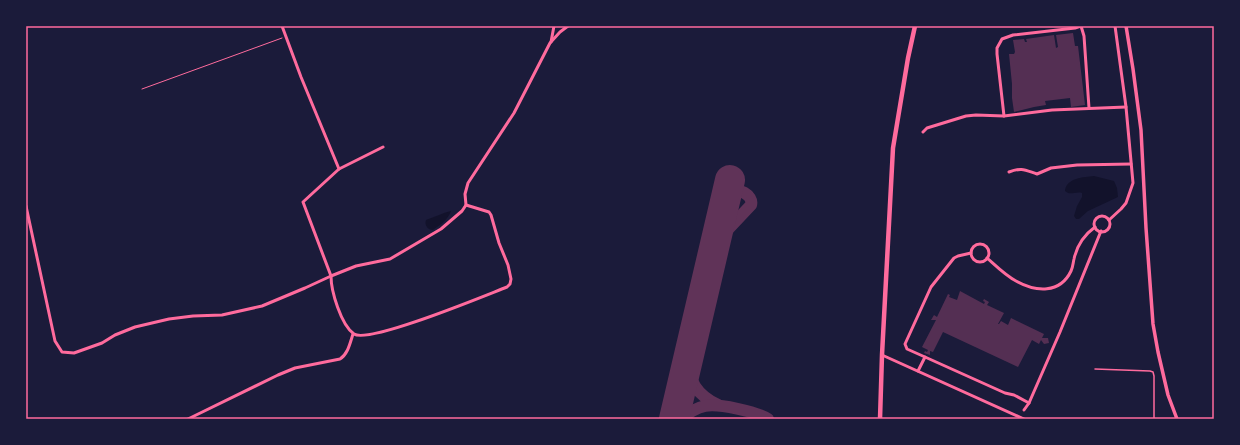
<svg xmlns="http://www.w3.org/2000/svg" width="1240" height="445" viewBox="0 0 1240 445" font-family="'Crimson Pro',serif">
	<rect width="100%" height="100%" fill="#1b1b3a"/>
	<g fill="#12122b">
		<path d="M1094,176L1114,181L1117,188L1118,197L1088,211L1079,219H1076L1074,216L1077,206L1082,197V193C1076,191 1070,196 1065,191C1066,178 1084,177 1094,176Z"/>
		<path d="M451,211C447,221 441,224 433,230C428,230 424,225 426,220C435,217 442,213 451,211Z"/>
	</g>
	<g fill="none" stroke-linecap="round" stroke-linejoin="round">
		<g stroke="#603358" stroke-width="12">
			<path d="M713,249L718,240L751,205C754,195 737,187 730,191C729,191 727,194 726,195"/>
			<path d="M688,358C688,381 697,395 718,405"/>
			<path d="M681,419C688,413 696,408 705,406C718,403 757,412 768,419"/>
		</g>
		<polyline stroke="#603358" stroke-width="30" points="674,419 730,180"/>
	</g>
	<g fill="#542f53">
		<polygon points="1073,33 1075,46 1078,46 1085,105 1071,107 1070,98 1045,101 1046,105 1034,107 1014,112 1012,98 1012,84 1009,54 1014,54 1015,52 1013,40 1024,39 1025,42 1027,42 1026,39 1054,35 1056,48 1058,47 1056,35"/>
		<polygon points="960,291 984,304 985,302 983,301 984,299 989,302 987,305 1004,313 998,324 999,324 1001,321 1008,325 1011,318 1044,334 1042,338 1048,338 1049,343 1044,344 1041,340 1039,344 1032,340 1018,367 943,332 933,352 930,351 930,355 924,353 925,351 927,352 928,350 922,347 936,320 931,320 934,315 937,317 948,294 950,295 949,297 957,300"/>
	</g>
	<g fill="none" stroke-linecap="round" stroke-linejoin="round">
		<polyline stroke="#ff6b9d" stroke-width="1" points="142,89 282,38"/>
		<polyline stroke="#ff6b9d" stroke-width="1.5" points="1095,369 1150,371 1153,372 1154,376 1154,419"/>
		<g stroke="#ff6b9d" stroke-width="3">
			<polyline points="282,26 301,77 339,169"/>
			<polyline points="1081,26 1084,36 1089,108"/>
			<polyline points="551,42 554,26"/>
			<polyline points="1004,116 997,54 997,48 1002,39 1013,35 1075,28 1081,26"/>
			<polyline points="923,132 927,128 966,116 976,115 1004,116 1052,110 1126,107"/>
			<path d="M383,147L339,169L303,202L331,276C331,291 341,325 354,334C369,344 486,295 507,287L510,284L511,279L508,265L499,243L491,215L489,212L466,205"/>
			<path d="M1009,172C1022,167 1025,170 1037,174L1051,168L1077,165L1131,164"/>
			<polyline points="26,206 55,341 62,352 74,353 102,343 115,335 135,327 169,319 193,316 222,315 262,306 305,288 331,276 356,266 390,259 441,229 462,211 466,205 465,194 468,183 514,113 550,43 560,32 568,26"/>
			<circle cx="1102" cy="224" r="8"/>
			<polyline points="1109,220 1121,209 1126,203 1133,183 1126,107 1115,26"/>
			<circle cx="980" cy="253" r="9"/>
			<polyline points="971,253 958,256 954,258 931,287 905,344 907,349 925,357 1005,393 1014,395 1029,403"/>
			<path d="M987,258C996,266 1006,276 1016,281C1036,292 1060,294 1071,271C1073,267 1073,263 1074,259C1077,245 1084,235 1095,227"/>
			<polyline points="882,355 1024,419"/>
			<polyline points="918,371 925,357"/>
			<polyline points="1024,410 1029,403 1060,332 1101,231"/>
			<path d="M188,419L278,375L295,368L340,359C348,354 350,343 353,334"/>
		</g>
		<polyline stroke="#ff6b9d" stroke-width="3.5" points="1126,26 1133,69 1141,130 1146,228 1153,324 1158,352 1168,395 1177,419"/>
		<polyline stroke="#ff6b9d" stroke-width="4.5" points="880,419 882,355 893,148 908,58 915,26"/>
	</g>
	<rect width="1240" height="445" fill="none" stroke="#1b1b3a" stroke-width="54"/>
	<rect x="27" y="27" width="1186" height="391" fill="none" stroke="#ff6b9d" stroke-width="1.5"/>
</svg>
